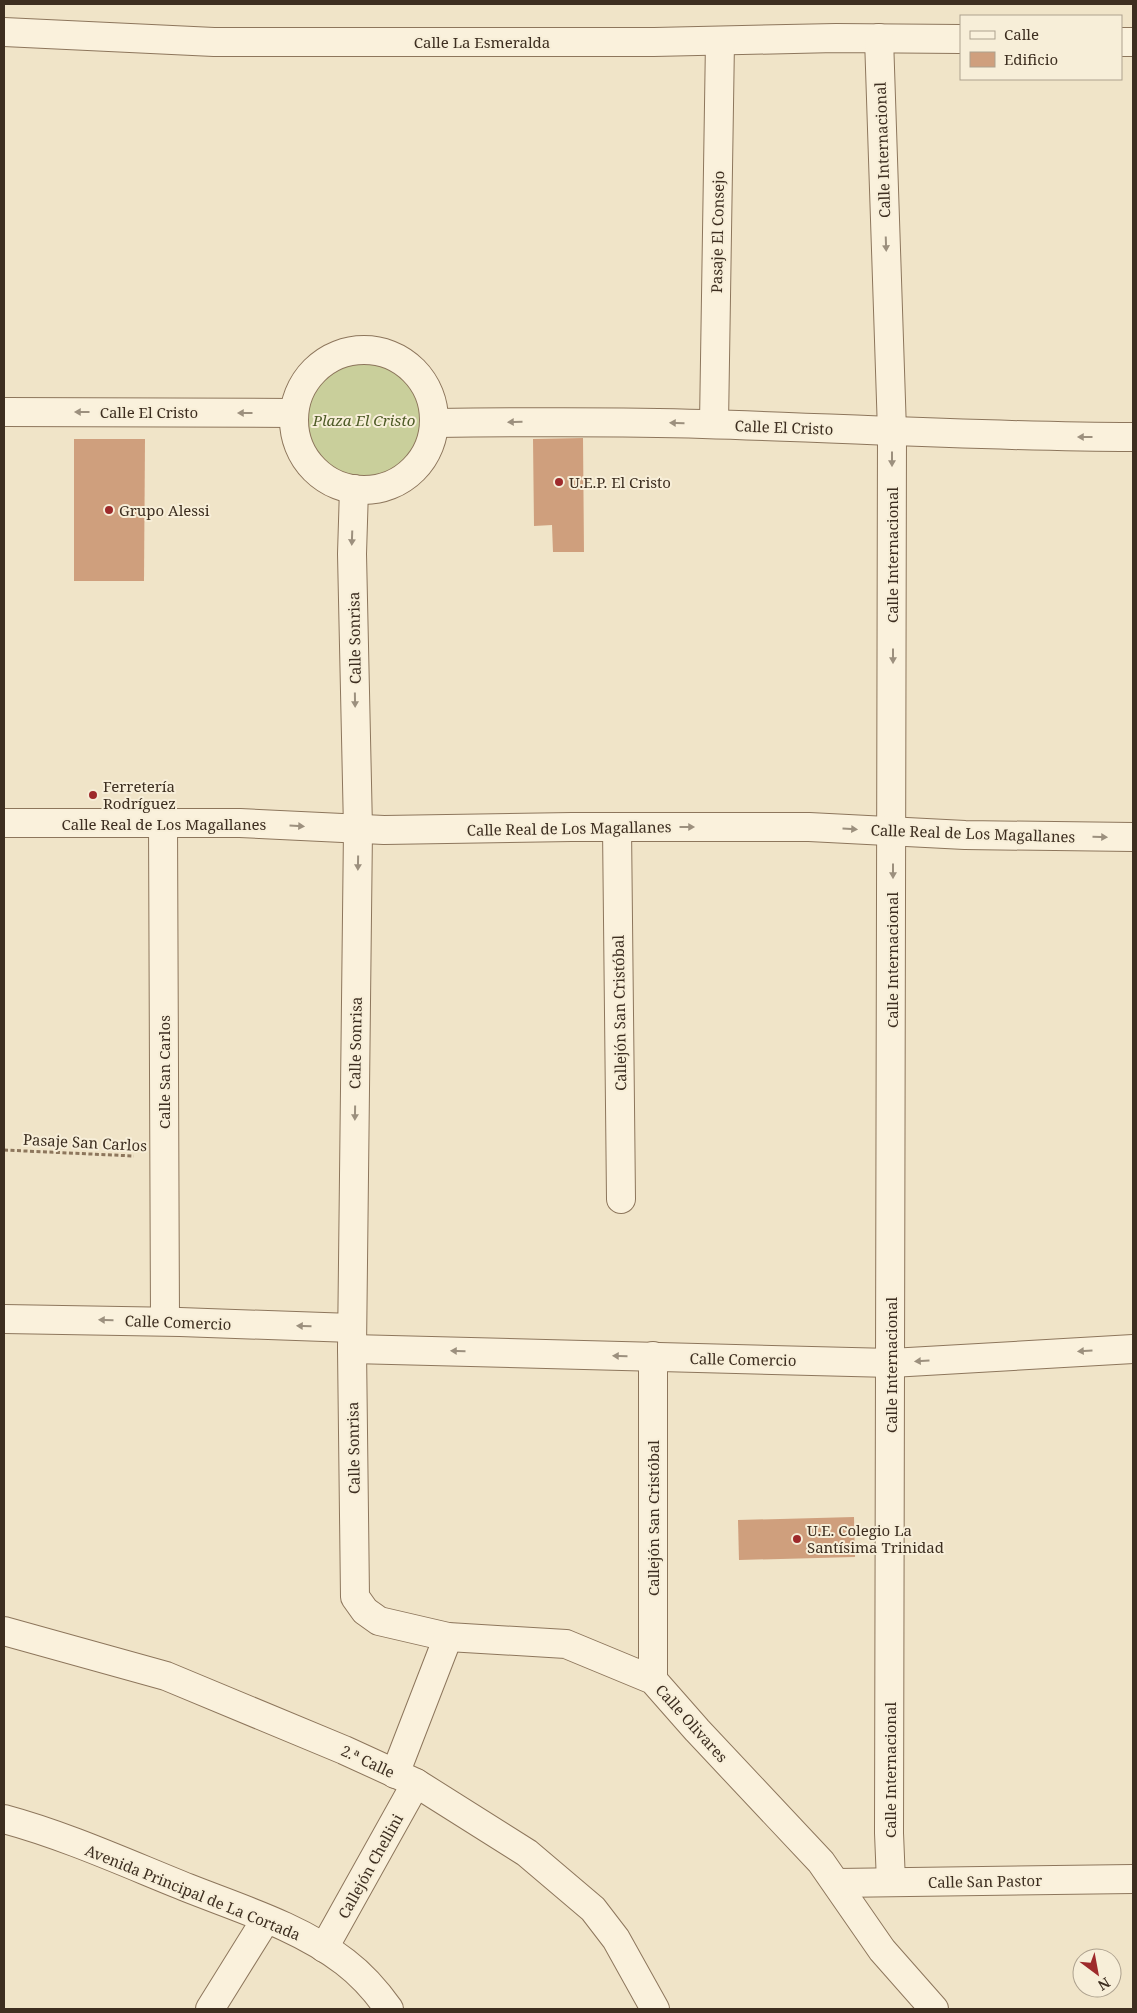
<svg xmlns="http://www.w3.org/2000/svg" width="1137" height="2013" viewBox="0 0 1137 2013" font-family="'Noto Serif',serif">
	<rect width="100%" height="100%" fill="#f0e4c8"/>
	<circle fill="#c9cf9b" cx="364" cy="420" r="60"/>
	<g fill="#cf9f7d">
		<polygon points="583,438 584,552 553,552 552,525 534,526 533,439"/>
		<polygon points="74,439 145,439 144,581 74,581"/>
		<polygon points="854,1517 855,1557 739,1560 738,1520"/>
	</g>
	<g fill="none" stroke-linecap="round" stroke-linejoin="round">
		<g stroke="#8d765c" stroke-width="30">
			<g id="street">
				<polyline points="4,32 214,42 654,42 836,38 961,39"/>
				<polyline points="879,38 892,431 889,1833 891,1882"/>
				<polyline points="1121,42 1133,42"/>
				<circle cx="364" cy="420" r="70"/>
				<polyline points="4,412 293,413"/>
				<path d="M434,423C524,422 613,421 703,424C846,428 990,437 1133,437"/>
				<polyline points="714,424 720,41"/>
				<polyline points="354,489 352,554 358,829 352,1349 355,1597 365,1611 379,1621 448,1637 566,1644 653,1680 697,1730 821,1862 882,1950 934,2009"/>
				<polyline points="4,823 240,823 384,830 572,827 809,827 965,835 1133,837"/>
				<polyline points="163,823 165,1321"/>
				<polyline points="617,827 621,1199"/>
				<polyline points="4,1319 180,1322 352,1328"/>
				<polyline points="352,1349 891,1363 1133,1349"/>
				<polyline points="653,1356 653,1680"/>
				<polyline points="4,1631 166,1676 344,1750 416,1783 527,1853 593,1909 616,1939 655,2009"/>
				<polyline points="395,1774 448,1637"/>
				<path d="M4,1819C67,1836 128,1864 188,1888C241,1909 300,1927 345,1962C362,1975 377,1992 389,2009"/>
				<polyline points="837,1883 1133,1879"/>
				<polyline points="324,1948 416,1783"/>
				<polyline points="210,2009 266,1919"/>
			</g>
		</g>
		<polyline stroke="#8d765c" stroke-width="3" stroke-dasharray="4 2.5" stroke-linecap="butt" points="4,1150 134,1156"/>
		<use href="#street" stroke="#faf1dc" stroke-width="28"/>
	</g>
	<defs><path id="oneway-solid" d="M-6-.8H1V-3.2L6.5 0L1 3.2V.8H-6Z" transform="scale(1.25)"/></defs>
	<g fill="#9c907e">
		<use href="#oneway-solid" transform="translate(886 244) rotate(88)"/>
		<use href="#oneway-solid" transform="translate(82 412) rotate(-180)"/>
		<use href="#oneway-solid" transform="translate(245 413) rotate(-180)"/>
		<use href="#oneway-solid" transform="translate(515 422) rotate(179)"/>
		<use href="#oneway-solid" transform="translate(677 423) rotate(-179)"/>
		<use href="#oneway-solid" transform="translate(1085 437) rotate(-180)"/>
		<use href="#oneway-solid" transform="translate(892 459) rotate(90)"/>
		<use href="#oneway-solid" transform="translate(352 538) rotate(92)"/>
		<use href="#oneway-solid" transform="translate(893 656) rotate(90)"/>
		<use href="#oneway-solid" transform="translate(355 700) rotate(89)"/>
		<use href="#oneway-solid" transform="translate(297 826) rotate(3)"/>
		<use href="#oneway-solid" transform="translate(687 827)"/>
		<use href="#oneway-solid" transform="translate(850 829) rotate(3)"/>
		<use href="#oneway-solid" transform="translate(1100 837) rotate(1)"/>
		<use href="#oneway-solid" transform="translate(358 863) rotate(91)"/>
		<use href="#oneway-solid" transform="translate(893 871) rotate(90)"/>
		<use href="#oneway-solid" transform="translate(355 1113) rotate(91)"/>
		<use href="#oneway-solid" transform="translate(106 1320) rotate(-179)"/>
		<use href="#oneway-solid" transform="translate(304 1326) rotate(-178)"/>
		<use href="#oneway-solid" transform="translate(458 1351) rotate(-179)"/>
		<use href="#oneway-solid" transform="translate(1085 1351) rotate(177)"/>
		<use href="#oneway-solid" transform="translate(620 1356) rotate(-179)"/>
		<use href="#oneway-solid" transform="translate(922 1361) rotate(177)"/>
	</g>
	<g fill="#9e2a2b" stroke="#f7eed8" stroke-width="2">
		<circle cx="559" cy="482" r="5"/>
		<circle cx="109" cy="510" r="5"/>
		<circle cx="93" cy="795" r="5"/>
		<circle cx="797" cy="1539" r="5"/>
	</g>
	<g text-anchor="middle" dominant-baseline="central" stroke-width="4" stroke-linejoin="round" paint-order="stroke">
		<g font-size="15" fill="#3d2e20" stroke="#f7eed8">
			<text x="482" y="42">Calle La Esmeralda</text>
			<text transform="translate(882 150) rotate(-92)">Calle Internacional</text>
			<text transform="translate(717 232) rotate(-89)">Pasaje El Consejo</text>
			<text x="149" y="412">Calle El Cristo</text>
			<text transform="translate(784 427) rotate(2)">Calle El Cristo</text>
			<text transform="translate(892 555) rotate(-90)">Calle Internacional</text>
			<text transform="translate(354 638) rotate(-91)">Calle Sonrisa</text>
			<text x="164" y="824">Calle Real de Los Magallanes</text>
			<text transform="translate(569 828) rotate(-1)">Calle Real de Los Magallanes</text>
			<text transform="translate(973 833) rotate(2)">Calle Real de Los Magallanes</text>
			<text transform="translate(892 960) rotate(-90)">Calle Internacional</text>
			<text transform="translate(619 1013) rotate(-91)">Callejón San Cristóbal</text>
			<text transform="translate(355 1043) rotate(-89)">Calle Sonrisa</text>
			<text transform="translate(164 1072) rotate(-90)">Calle San Carlos</text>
			<text transform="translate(85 1142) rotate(3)">Pasaje San Carlos</text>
			<text transform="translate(178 1322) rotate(2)">Calle Comercio</text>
			<text transform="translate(743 1359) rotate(1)">Calle Comercio</text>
			<text transform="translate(891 1365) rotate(-90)">Calle Internacional</text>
			<text transform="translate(353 1448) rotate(-91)">Calle Sonrisa</text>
			<text transform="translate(653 1518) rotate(-90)">Callejón San Cristóbal</text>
			<text transform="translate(692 1723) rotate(48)">Calle Olivares</text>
			<text transform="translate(368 1761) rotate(25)">2.ª Calle</text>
			<text transform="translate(890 1770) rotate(-90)">Calle Internacional</text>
			<text transform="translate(370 1866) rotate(-61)">Callejón Chellini</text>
			<text transform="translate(985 1881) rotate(-1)">Calle San Pastor</text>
			<text transform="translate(193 1892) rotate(22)">Avenida Principal de La Cortada</text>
		</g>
		<g font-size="15" font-style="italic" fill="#4d5a26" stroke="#f7eed8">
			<text x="364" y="420">Plaza El Cristo</text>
		</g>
		<g font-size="15" fill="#3d2e20" stroke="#f7eed8" text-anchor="start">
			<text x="569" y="482">U.E.P. El Cristo</text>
			<text x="119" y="510">Grupo Alessi</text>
			<text x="103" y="786">Ferretería<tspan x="103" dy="17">Rodríguez</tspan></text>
			<text x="807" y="1530">U.E. Colegio La<tspan x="807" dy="17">Santísima Trinidad</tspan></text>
		</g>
	</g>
	<rect width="1137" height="2013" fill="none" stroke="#3d2e20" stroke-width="10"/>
	<rect x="960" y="15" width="162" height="65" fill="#f7eed8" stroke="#ada18e"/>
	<rect x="970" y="31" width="25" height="8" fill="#faf1dc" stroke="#ada18e"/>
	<text x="1004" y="40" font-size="15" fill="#3d2e20">Calle</text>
	<rect x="970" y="52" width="25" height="15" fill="#cf9f7d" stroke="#ada18e"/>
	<text x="1004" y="65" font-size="15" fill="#3d2e20">Edificio</text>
	<g transform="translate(1097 1973) rotate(148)"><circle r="24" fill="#f7eed8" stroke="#ada18e"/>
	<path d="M0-4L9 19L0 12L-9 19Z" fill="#9e2a2b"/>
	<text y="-8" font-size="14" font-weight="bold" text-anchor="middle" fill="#3d2e20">N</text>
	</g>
</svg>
